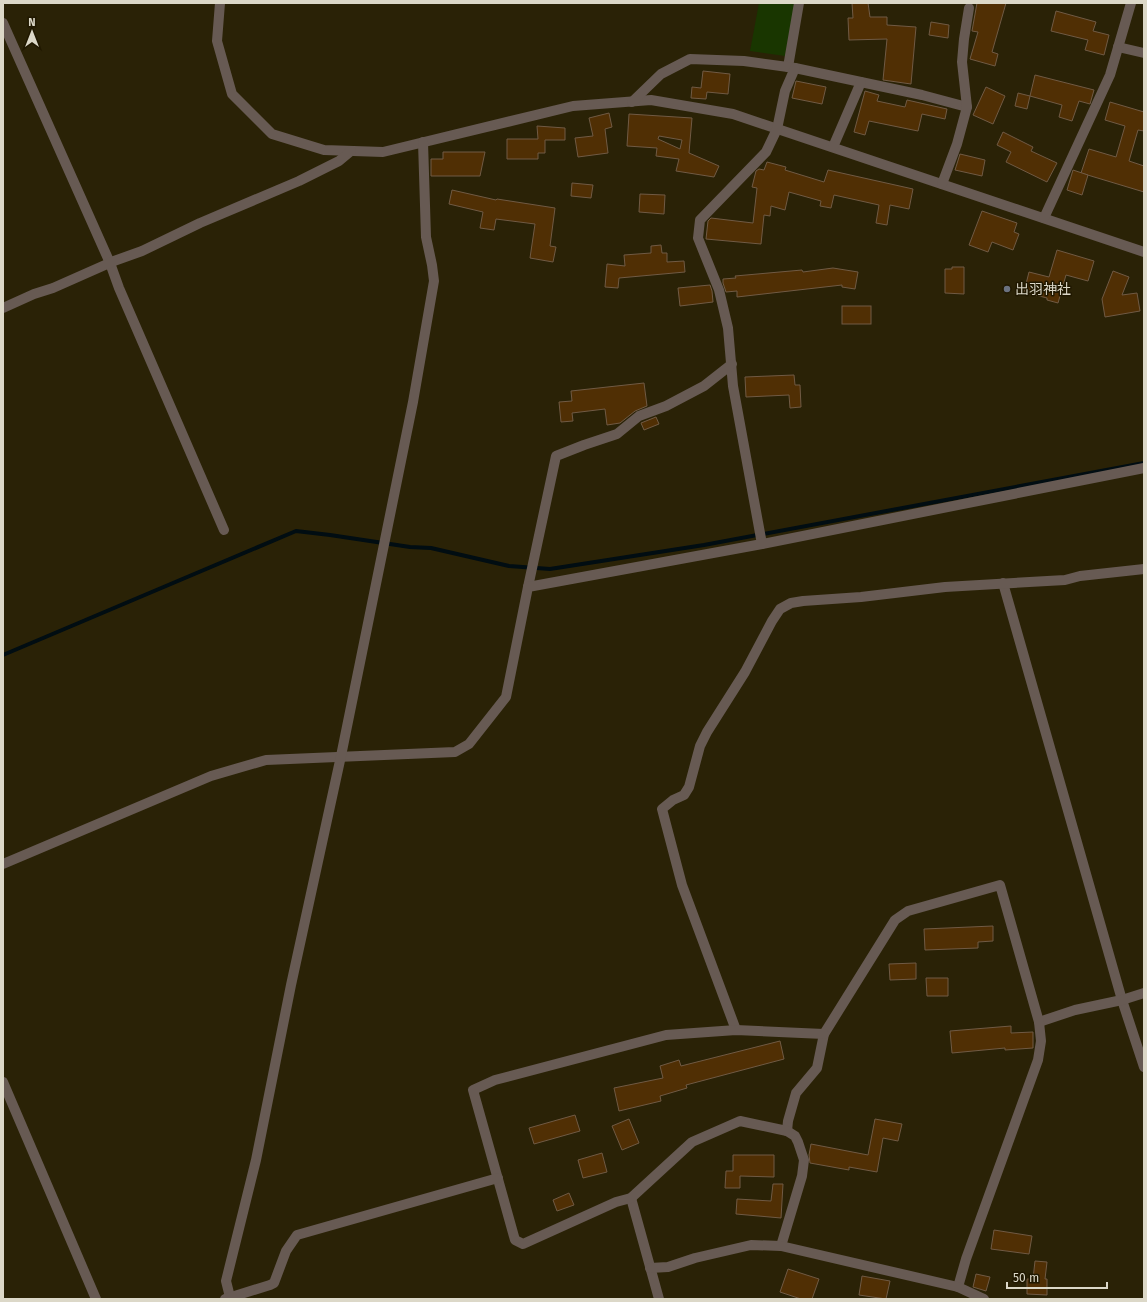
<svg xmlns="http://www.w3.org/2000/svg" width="1147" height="1302" viewBox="0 0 1147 1302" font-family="'Fira Sans','Noto Sans JP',sans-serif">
	<rect width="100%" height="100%" fill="#2a2206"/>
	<polygon fill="#193600" points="759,3 795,3 785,56 750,51"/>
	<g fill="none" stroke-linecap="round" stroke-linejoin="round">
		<polyline stroke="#010d12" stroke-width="4" points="3,655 296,531 330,535 410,547 431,548 509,566 550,569 704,545 1144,463"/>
	</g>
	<g fill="#502f04" stroke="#705a44" fill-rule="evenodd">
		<polygon points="852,3 868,3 870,17 887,17 887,25 916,27 911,84 883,80 887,39 849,40 848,18 853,18"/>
		<polygon points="977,3 1006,3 992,52 998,54 995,66 970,59 978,32 972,31"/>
		<polygon points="1056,11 1096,22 1093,31 1109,35 1104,55 1085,50 1088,40 1051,31"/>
		<polygon points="931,22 949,25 948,38 929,35"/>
		<polygon points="703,71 730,74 728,94 707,92 706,99 691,98 692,87 701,88"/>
		<polygon points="1035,75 1094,90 1090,104 1079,101 1072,121 1059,117 1062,105 1030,96 1027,109 1015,106 1018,93 1030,96"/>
		<polygon points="796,81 826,87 822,104 792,98"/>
		<polygon points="986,87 1005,96 993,124 973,115"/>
		<polygon points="865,91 879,95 877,101 905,107 907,100 947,109 945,119 922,114 918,131 869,121 865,135 854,132"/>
		<polygon points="1110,102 1144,112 1144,131 1138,130 1129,161 1144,166 1144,192 1081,173 1089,149 1116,157 1125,126 1105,120"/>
		<polygon points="609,113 612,127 605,129 608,153 578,157 575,138 593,136 589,118"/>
		<path d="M629,114L692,118L689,153L719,166L714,177L676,171L679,159L656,156L657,148L627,146ZM659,136L682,140L680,149L658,139Z"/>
		<polygon points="537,126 565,128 565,140 545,140 545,153 538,153 538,159 507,159 507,139 538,139"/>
		<polygon points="1003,132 1033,147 1031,151 1057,163 1047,182 1006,162 1011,152 997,145"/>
		<polygon points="443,152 485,152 480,176 431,176 431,159 443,159"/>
		<polygon points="960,154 985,160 982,176 955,170"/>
		<polygon points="767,162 786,167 785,170 824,182 828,170 913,189 909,209 890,205 887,225 876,223 879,205 834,195 831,208 820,206 821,201 789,192 785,210 771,206 770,216 764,215 761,244 706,239 708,221 711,218 753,223 757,188 752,187 756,171 759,169 764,170"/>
		<polygon points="1073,170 1088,175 1082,195 1067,190"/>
		<polygon points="572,183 593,185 591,198 571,196"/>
		<polygon points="452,190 496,200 497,199 555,208 550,246 556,247 553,262 530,258 535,224 496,219 494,230 480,228 483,212 449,204"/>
		<polygon points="640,194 665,195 664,214 639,212"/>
		<polygon points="982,211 1017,223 1014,232 1019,234 1013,250 992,242 988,252 969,245"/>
		<polygon points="661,245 662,253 667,253 667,262 684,261 685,272 619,278 618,288 605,287 607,264 625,266 624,255 651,253 651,246"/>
		<polygon points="1057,250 1094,261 1088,281 1066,275 1058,303 1047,300 1047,298 1024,292 1029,272 1049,277"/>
		<polygon points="952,267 964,267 964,294 945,293 945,269 952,269"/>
		<polygon points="833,268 858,272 855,289 842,287 842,285 737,297 737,291 726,292 723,283 723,279 736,278 735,276 802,270 803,272"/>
		<polygon points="1113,271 1129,277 1122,295 1137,293 1140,311 1105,317 1102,299"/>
		<polygon points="710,285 712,291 713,302 680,306 678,288"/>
		<rect x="842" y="306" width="29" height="18"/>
		<polygon points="794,375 795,385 800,385 801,407 790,408 789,395 746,397 745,377"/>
		<polygon points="644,383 647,406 635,411 620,423 607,425 605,409 572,413 573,421 561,422 559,402 572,401 571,391"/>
		<polygon points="656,417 659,424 644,430 641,423"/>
		<polygon points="993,926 993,941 978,942 978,948 925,950 924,929"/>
		<polygon points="916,963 916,979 890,980 889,964"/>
		<polygon points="926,978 948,978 948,996 927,996"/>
		<polygon points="1011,1026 1011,1033 1033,1032 1033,1048 1005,1050 1005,1048 952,1053 950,1031"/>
		<polygon points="780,1041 784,1059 686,1085 687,1088 660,1096 661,1101 619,1111 614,1088 663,1078 660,1066 679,1060 681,1066"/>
		<polygon points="575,1115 580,1131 534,1144 529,1128"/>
		<polygon points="629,1119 639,1143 622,1150 612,1126"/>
		<polygon points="875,1119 902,1124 898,1141 883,1138 877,1172 849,1167 849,1170 810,1163 809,1155 811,1144 868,1155"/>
		<polygon points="602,1153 607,1172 583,1178 578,1160"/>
		<polygon points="733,1155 774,1155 774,1177 740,1176 740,1188 725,1188 726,1171 733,1171"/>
		<polygon points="773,1184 783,1184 781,1218 736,1214 737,1199 771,1201"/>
		<polygon points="569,1193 574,1205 557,1211 553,1200"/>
		<polygon points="994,1230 1032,1236 1029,1254 991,1249"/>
		<polygon points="1035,1261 1047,1262 1045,1279 1047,1279 1047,1295 1027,1294 1027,1279 1033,1279"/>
		<polygon points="788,1269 819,1279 812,1299 801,1299 780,1292"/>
		<polygon points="976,1274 990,1277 986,1291 973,1287"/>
		<polygon points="862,1276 890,1281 886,1299 859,1295"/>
	</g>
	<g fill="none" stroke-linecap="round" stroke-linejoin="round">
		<g stroke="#675a53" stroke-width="10">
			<polyline points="220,3 217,41 232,94 272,134 324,150 383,152 573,106 651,100 733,114 1144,252"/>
			<polyline points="3,23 110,263 119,288 224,530"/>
			<polyline points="1118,47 1144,53"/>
			<polyline points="788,67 799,3"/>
			<polyline points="632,102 661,74 690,59 744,61 795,68 922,95 967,107"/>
			<polyline points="833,147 861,82"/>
			<polyline points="942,184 957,144 967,107 962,62 964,39 969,8"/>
			<polyline points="1044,218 1110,75 1131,3"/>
			<polyline points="3,308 34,294 53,288 114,261 142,251 200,223 299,181 339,161 351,151"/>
			<polyline points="762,544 733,386 728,328 719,290 698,238 700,220 766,152 777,129 785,91 795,68"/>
			<polyline points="1003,583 1122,1000 1144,1067"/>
			<polyline points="528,587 556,456 584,445 617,434 639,416 666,406 704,386 732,364"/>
			<polyline points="3,864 211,776 266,760 455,752 469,744 506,697 528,587 762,544 1144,468"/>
			<polyline points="1039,1022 1075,1010 1122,1000 1144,993"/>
			<polyline points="736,1030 682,885 662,809 673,800 684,795 689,787 700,746 707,732 745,672 772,621 780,609 791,603 803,601 861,597 945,587 1065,580 1080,576 1144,569"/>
			<polyline points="3,1082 96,1299"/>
			<polyline points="787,1131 788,1121 796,1093 817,1068 824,1034 895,920 908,911 1000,885 1039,1022 1041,1041 1038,1060 966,1259 958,1287"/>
			<polyline points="631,1198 659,1299"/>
			<polyline points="781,1246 802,1176 804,1160 798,1142 795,1136 787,1131 740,1121 692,1142 631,1198 616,1202 523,1244 515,1240 473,1090 495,1080 666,1035 736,1030 824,1034"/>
			<polyline points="650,1268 668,1267 695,1258 751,1245 781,1246 958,1287 984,1299"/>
			<polyline points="230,1297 226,1281 256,1160 291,985 341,756 413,402 434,281 432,265 426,237 423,142"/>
			<polyline points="225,1299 270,1285 274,1283 286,1251 297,1235 498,1178"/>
		</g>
	</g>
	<circle fill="#6b7280" stroke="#201800" stroke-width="1.5" cx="1007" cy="289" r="4"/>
	<g text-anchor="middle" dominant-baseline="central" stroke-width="3" stroke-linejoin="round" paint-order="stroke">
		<g font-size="14" fill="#dcd8c8" stroke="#201800" text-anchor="start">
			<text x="1015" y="289">出羽神社</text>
		</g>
	</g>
	<rect width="1147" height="1302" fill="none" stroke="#dcd8c8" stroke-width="8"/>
	<g transform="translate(32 32)" stroke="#201800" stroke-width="3" paint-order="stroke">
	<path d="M0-3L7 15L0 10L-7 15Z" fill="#dcd8c8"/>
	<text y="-6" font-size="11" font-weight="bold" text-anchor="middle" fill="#dcd8c8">N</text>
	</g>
	<path d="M1007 1282v6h100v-6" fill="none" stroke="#dcd8c8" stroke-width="2"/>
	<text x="1013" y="1282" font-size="12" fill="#dcd8c8" stroke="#201800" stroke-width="3" paint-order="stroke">50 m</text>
</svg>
